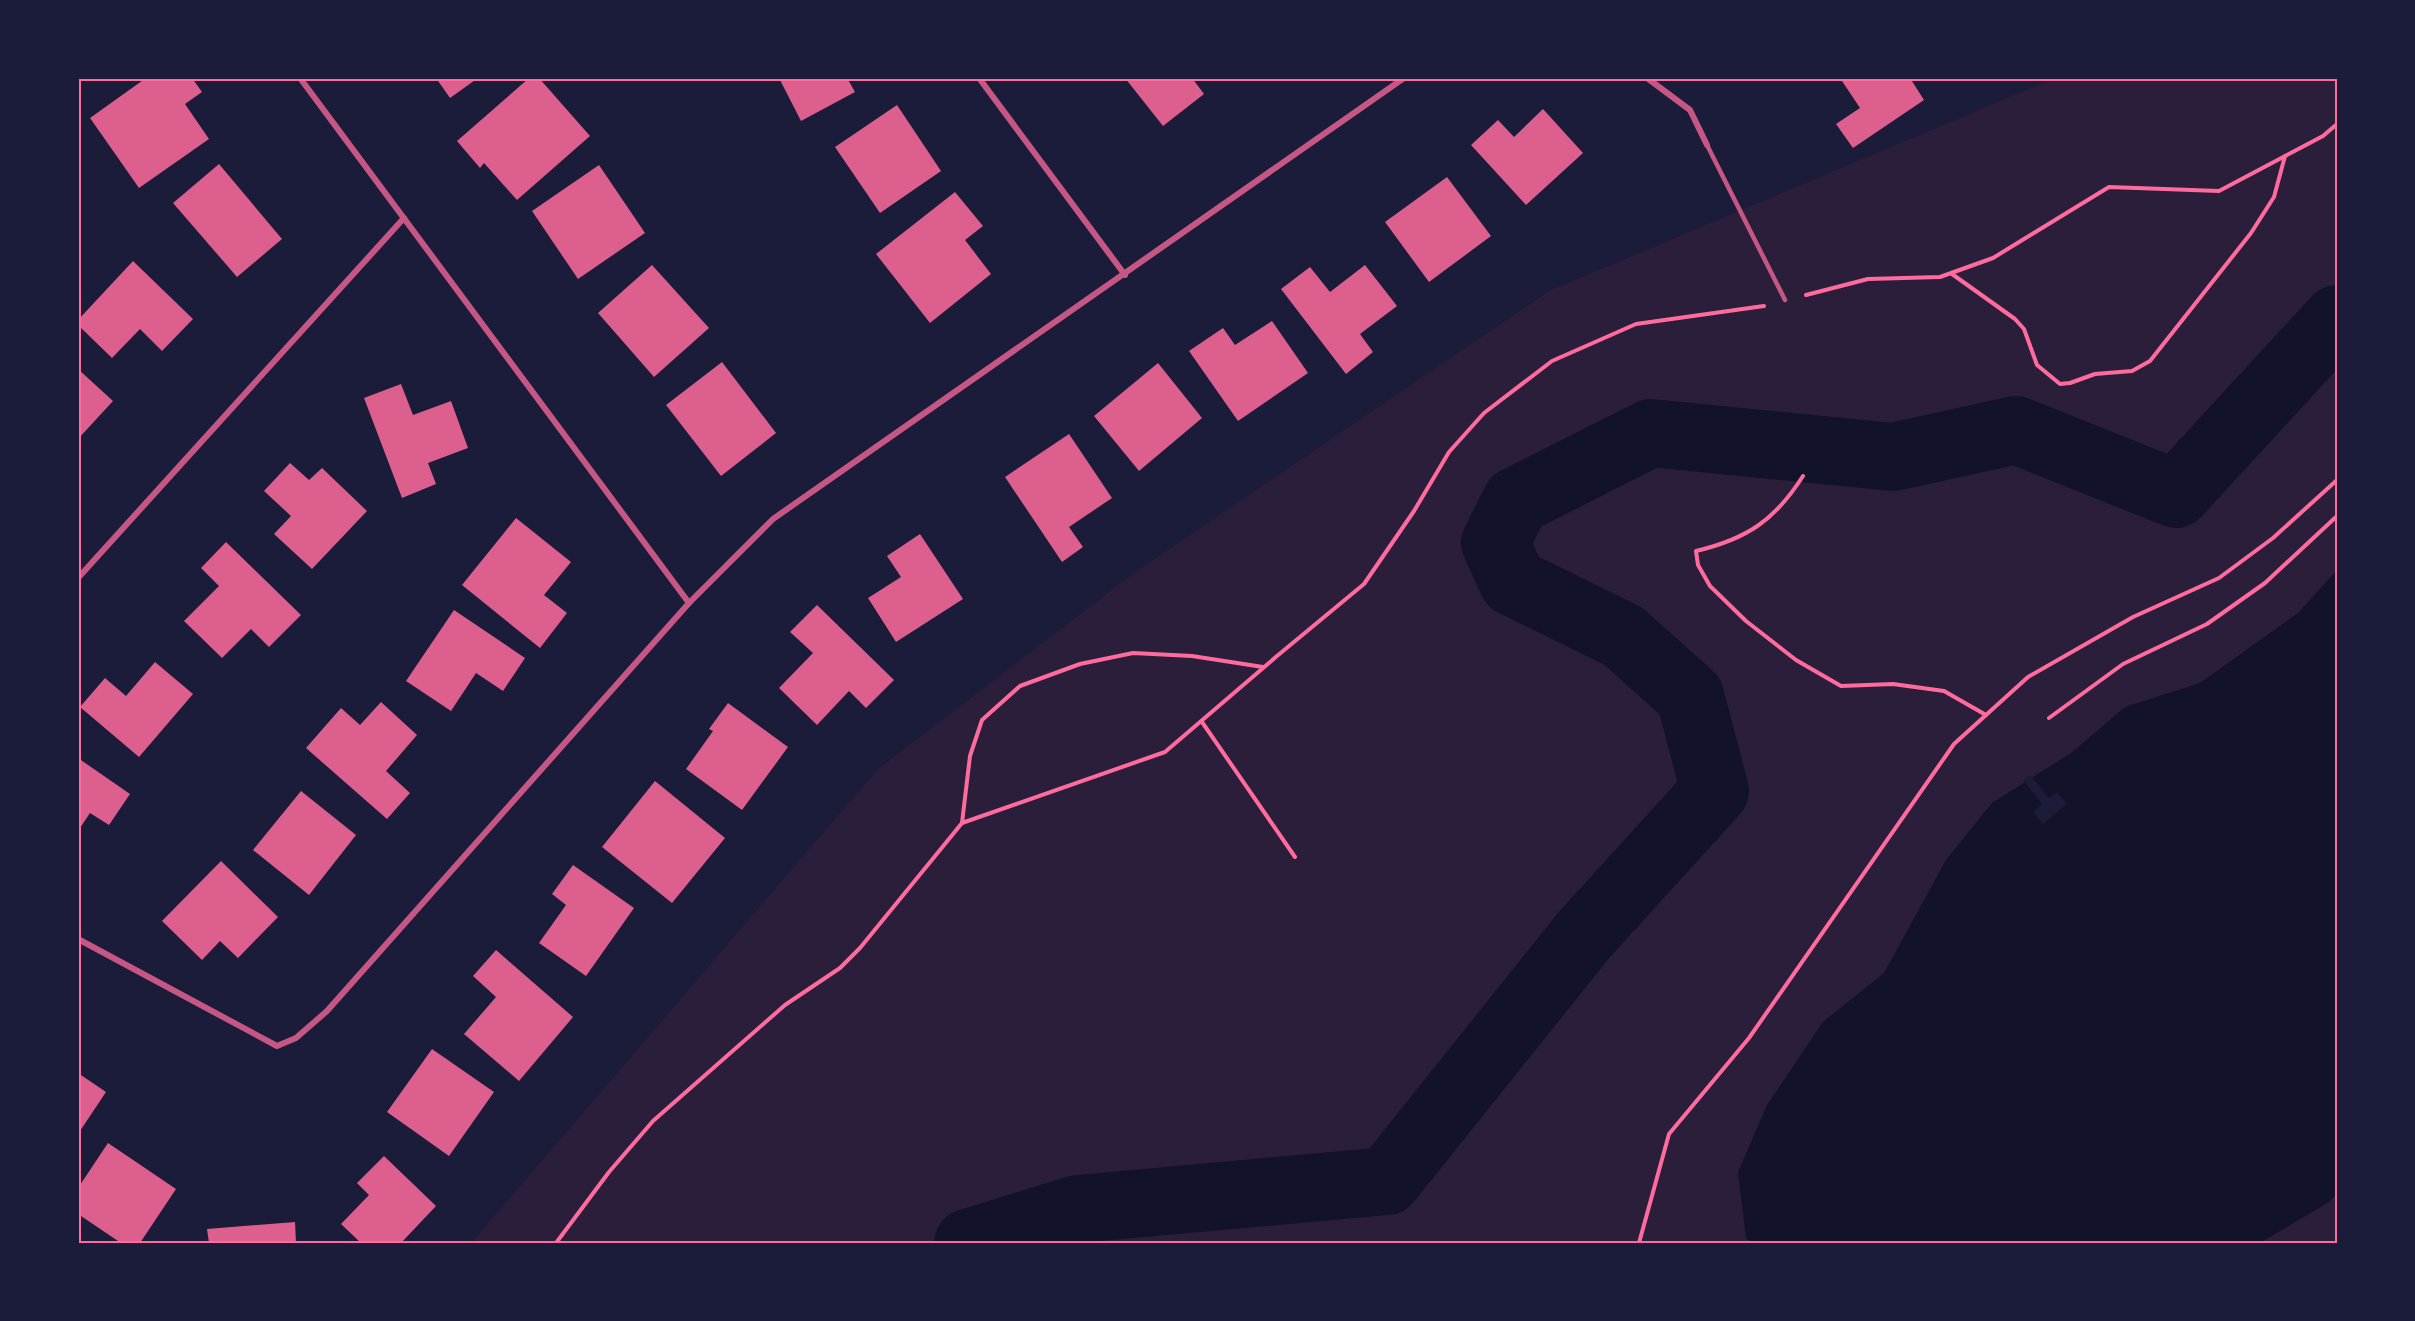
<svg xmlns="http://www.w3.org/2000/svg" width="2415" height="1321" viewBox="0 0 2415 1321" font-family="'Work Sans',sans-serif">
	<rect width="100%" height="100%" fill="#1b1b3a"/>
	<polygon fill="#2a1e3b" points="2055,78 2337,78 2337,1243 471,1243 878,769 1134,573 1549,291"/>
	<polygon fill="#12122b" points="2337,570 2337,1193 2329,1202 2260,1243 1752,1243 1746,1238 1738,1172 1767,1105 1823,1022 1884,973 1946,860 1992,803 2071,753 2125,707 2200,683 2298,613"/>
	<polygon fill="#1b1b3a" points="2030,775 2049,798 2057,792 2067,804 2043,824 2033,812 2042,804 2023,780"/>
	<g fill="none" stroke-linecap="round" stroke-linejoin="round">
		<polyline stroke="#12122b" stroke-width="68" points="968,1243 1078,1209 1387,1181 1584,935 1715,791 1690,696 1623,636 1513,582 1495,543 1516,501 1651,433 1893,457 2016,430 2176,494 2337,319"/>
	</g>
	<g fill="#dd5f8e">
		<polygon points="146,78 192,78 202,92 185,104 209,139 139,188 90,118"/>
		<polygon points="436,78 478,78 450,98"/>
		<polygon points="529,78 539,78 590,136 517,200 484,163 480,168 457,141"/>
		<polygon points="779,78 847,78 855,92 801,121"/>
		<polygon points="1125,78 1192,78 1204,94 1163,126"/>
		<polygon points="1840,78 1910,78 1924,100 1853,148 1836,124 1860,108"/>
		<polygon points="897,105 941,171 880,213 835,147"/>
		<polygon points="1543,109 1583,153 1526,205 1471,145 1498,120 1514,137"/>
		<polygon points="219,164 282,239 237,277 173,203"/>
		<polygon points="599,165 645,233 578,279 532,211"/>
		<polygon points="1447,177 1491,236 1429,282 1385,222"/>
		<polygon points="955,192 983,226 965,240 991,274 930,323 876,254"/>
		<polygon points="133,261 193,319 162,351 140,329 112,358 78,325 78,320"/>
		<polygon points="652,265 709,328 654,377 598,313"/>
		<polygon points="1365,265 1397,306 1360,334 1373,352 1346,374 1281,289 1310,267 1330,292"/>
		<polygon points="1272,321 1308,373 1238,421 1189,351 1223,328 1235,345"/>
		<polygon points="722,362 776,433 721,476 666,405"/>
		<polygon points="1158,363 1202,418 1139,471 1094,416"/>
		<polygon points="78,369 113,401 78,439"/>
		<polygon points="401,384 413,415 451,401 468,448 428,463 436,484 402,498 364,398"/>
		<polygon points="1069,434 1112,498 1069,527 1083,547 1062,562 1005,477"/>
		<polygon points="290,463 309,480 322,468 367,511 312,569 274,534 291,516 264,491"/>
		<polygon points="516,518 571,562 544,595 567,613 540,648 462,585"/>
		<polygon points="920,534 963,599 896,642 868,598 901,577 887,556"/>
		<polygon points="226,542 301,615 269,647 251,629 222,658 184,621 219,586 201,568"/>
		<polygon points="817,605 894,680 866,708 849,691 817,725 779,688 813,653 790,632"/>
		<polygon points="454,610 525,658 503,691 476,673 451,711 406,681"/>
		<polygon points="155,662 193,694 139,757 80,707 105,678 126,696"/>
		<polygon points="381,702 417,735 386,771 410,793 387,819 306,748 341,708 360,725"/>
		<polygon points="728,703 788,747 742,810 686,769 713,731 709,729"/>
		<polygon points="78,758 130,794 109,825 90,813 78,831"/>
		<polygon points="655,781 725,838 672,903 602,847"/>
		<polygon points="301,791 356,835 309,895 253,850"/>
		<polygon points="221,861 278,917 238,958 220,941 202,960 162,921"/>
		<polygon points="573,865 634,908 586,976 539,943 566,905 552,894"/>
		<polygon points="496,950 573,1017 519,1081 464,1034 496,997 473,976"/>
		<polygon points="432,1049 494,1092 449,1156 387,1112"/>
		<polygon points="78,1073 106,1092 78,1134"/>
		<polygon points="108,1143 176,1189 140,1243 121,1243 78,1214 78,1188"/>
		<polygon points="384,1156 436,1206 401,1243 361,1243 341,1224 369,1195 357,1183"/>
		<polygon points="295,1222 296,1243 209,1243 207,1229"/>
	</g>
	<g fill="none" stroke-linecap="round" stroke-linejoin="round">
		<g stroke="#ff6b9d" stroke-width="4">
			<polyline points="1952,274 2015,319 2024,329 2037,365 2060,384 2070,383 2095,374 2132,371 2150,361 2251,233 2274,197 2285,156"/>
			<polyline points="1806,295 1868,279 1940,277 1993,258 2109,187 2219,191 2323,136 2337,124"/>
			<path d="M1803,476C1775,520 1747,539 1696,551L1698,565L1710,586L1746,621L1796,660L1841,686L1893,684L1944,691L1986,715"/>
			<polyline points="2049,718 2123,664 2207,624 2265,583 2337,516"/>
			<polyline points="1202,722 1295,857"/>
			<polyline points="962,823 970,756 982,720 1020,686 1080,664 1133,653 1192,656 1263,667"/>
			<polyline points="556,1243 609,1172 653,1121 785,1005 840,968 860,948 962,823 1165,752 1277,656 1364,584 1414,511 1449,452 1484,413 1552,361 1636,324 1764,306"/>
			<polyline points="1639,1243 1669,1134 1749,1038 1954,744 2028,677 2133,617 2219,578 2273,538 2337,480"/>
		</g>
		<polyline stroke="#c65784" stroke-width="4.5" points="1707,145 1785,300"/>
		<g stroke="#c65784" stroke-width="6">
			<polyline points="300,78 689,603"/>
			<polyline points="979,78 1125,275"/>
			<polyline points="1647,78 1690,110 1707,145"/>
			<polyline points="78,578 404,218"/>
			<polyline points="78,939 277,1046 296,1038 327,1011 689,603 773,519 1404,78"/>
		</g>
	</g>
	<rect width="2415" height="1321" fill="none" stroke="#1b1b3a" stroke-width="159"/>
	<rect x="80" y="80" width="2256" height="1162" fill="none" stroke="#ff6b9d" stroke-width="2"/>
</svg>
